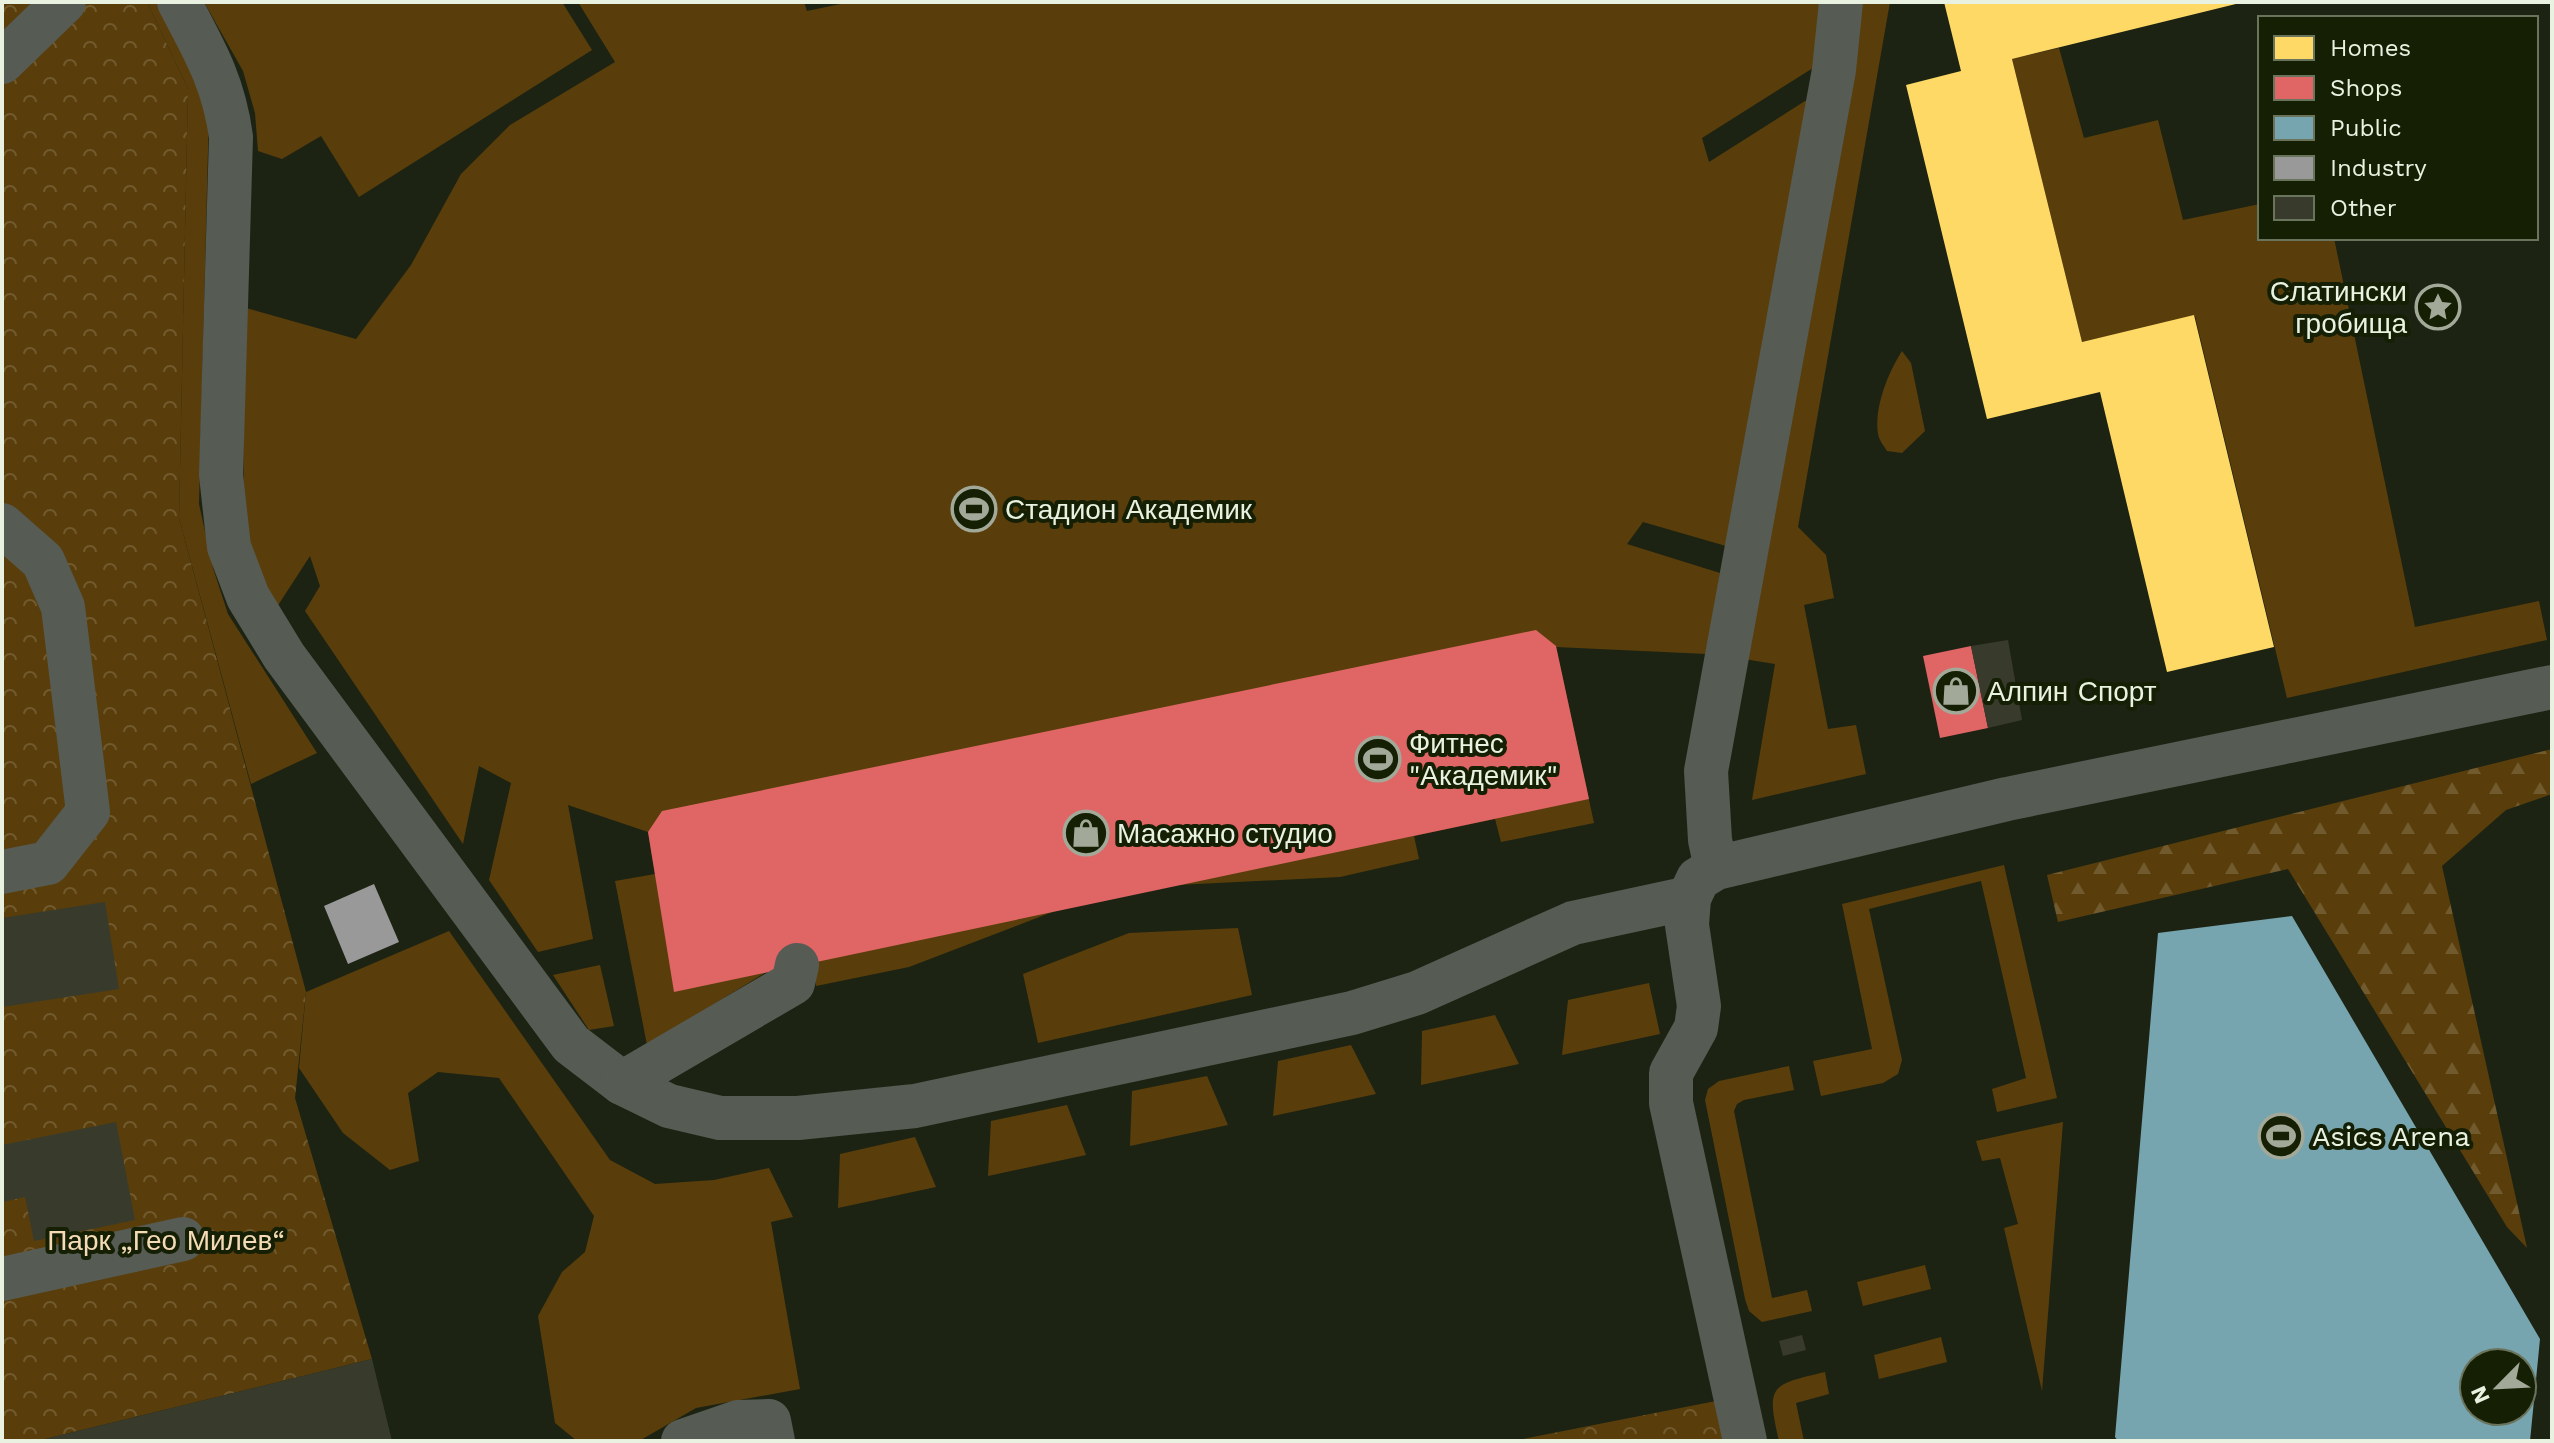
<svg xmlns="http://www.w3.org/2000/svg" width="2554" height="1443" viewBox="0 0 2554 1443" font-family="'Work Sans',sans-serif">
	<defs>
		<pattern id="forest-firs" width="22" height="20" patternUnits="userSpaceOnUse" patternTransform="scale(2)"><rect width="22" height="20" fill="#593e0b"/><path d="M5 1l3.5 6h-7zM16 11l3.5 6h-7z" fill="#715a2e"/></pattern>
		<pattern id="park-crowns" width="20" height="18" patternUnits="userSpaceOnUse" patternTransform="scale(2)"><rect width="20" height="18" fill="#593e0b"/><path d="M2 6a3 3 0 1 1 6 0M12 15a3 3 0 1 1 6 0" fill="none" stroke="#715a2e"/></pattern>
	</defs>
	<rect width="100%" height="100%" fill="#1d2313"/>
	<g fill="#593e0b">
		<polygon points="147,2 161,2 209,111 199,504 213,568 228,614 317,753 251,784 179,518 188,89"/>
		<polygon points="204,2 562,2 592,50 359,197 321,136 282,159 258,151 255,113 243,71"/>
		<polygon points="578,2 804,2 807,11 850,2 1824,2 1813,68 1702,138 1709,162 1805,101 1841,108 1860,2 1890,2 1798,527 1826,555 1834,598 1804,605 1828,729 1856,725 1866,774 1752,800 1775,664 1744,659 1726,546 1643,522 1627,544 1720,573 1707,654 1556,647 1594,823 1501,842 1495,819 1414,836 1419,859 1340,877 1177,885 1055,911 909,967 816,986 813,961 768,971 647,1045 615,881 655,874 648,832 568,805 593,939 538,952 489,880 511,783 479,766 463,844 305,611 320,586 310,556 275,610 253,559 244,504 242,366 246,308 356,339 411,265 461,174 510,125 615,62"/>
		<polygon points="2059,48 2084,138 2158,120 2183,220 2260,204 2260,238 2334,238 2415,627 2539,601 2547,640 2287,698 2195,316 2082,342 2012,59"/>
		<path d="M1902,351L1911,363L1925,431L1902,453L1887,451C1884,446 1879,440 1878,434C1874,407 1888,373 1902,351Z"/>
		<polygon points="2004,865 2057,1098 1997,1112 1992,1089 2026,1078 1981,881 1869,909 1902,1060 1898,1074 1883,1083 1821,1096 1813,1061 1872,1049 1842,904"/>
		<polygon points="1238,928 1252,995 1038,1043 1023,974 1129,933"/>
		<polygon points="449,931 610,1160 655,1184 714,1180 769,1168 793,1217 771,1222 800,1389 696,1408 639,1441 577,1441 555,1423 538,1316 562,1272 585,1252 594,1216 499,1078 438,1072 408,1093 419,1161 390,1170 343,1133 299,1068 306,992"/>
		<polygon points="600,965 614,1026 589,1030 553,975"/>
		<polygon points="1649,983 1660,1034 1562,1055 1568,1000"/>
		<polygon points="1495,1015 1519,1064 1421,1085 1422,1031"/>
		<polygon points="1351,1045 1376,1094 1273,1116 1278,1061"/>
		<polygon points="1789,1066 1794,1090 1744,1100 1737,1104 1734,1111 1772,1298 1807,1290 1812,1311 1762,1322 1749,1311 1745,1299 1705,1100 1708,1089 1719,1081"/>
		<polygon points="1207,1076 1228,1125 1130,1146 1132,1091"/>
		<polygon points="1067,1105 1086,1155 988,1176 991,1121"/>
		<polygon points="2063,1122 2042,1391 2004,1228 2018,1224 2000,1158 1982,1161 1976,1141"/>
		<polygon points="915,1137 936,1187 838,1208 840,1154"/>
		<polygon points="1925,1265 1931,1289 1863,1306 1857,1282"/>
		<polygon points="1941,1337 1947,1362 1879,1379 1874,1355"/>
		<path d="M1825,1372L1829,1394L1796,1403L1804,1441H1779C1766,1385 1770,1385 1825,1372Z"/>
	</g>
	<polygon fill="url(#forest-firs)" points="2552,749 2552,794 2506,810 2442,866 2527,1248 2507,1227 2288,869 2058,922 2047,875"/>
	<g fill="url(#park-crowns)">
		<polygon points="2,2 147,2 188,89 179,518 306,992 295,1098 372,1359 37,1441 2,1441"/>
		<polygon points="1716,1401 1725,1441 1513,1441"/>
	</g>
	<polygon fill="#ffd966" points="1944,2 2244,2 2012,59 2082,342 2194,315 2274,647 2167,672 2100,392 1987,419 1906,85 1961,71"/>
	<g fill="#e06666">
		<polygon points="1536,630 1556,646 1589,799 674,992 648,832 662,811"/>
		<polygon points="1971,646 1988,728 1940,738 1923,656"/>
	</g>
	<path fill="#76a5af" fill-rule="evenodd" d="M2292,916L2540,1339L2530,1441H2118L2115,1437L2158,933ZM2474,1363H2522V1411H2474Z"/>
	<polygon fill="#999" points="374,884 399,942 348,964 324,906"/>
	<g fill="#383b2b">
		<polygon points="2008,640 2022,720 1988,728 1971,646"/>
		<polygon points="105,902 119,989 2,1007 2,918"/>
		<polygon points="116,1122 135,1220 34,1241 25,1197 2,1202 2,1145"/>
		<polygon points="1802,1335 1806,1350 1783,1356 1779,1341"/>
		<polygon points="372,1359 392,1441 42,1441 41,1440"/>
	</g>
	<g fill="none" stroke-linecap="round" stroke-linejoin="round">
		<g stroke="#565b54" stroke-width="44">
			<path d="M179,2C204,49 224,83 231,137L221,475L229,547L248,597L284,656L571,1044L622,1083L669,1106L720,1118H798L915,1106L1352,1013L1417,993L1573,923L1689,898"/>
			<polyline points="2,62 64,2"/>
			<polyline points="2,525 43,561 63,607 88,812 48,863 2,872"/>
			<polyline points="1716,868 1710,840 1706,771 1834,70 1841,2"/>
			<polyline points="622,1083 793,983 797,965"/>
			<polyline points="2,1279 183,1239"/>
			<polyline points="683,1441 738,1422 769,1421 773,1441"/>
			<polyline points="1745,1441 1671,1103 1671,1073 1696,1028 1699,1006 1687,925 1689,898 1698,879 1716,868 2007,799 2552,687"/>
		</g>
	</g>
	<defs>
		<g id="sight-ring" transform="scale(2.3)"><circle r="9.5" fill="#151f04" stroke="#a2a998" stroke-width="1.5"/><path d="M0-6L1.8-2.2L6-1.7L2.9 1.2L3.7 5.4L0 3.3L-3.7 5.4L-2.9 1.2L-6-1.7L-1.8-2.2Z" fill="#a2a998"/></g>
		<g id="stadium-ring" transform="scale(2.3)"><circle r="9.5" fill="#151f04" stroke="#a2a998" stroke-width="1.5"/><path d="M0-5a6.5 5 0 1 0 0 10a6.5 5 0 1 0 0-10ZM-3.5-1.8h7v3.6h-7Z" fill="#a2a998"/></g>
		<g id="shop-ring" transform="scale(2.3)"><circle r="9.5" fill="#151f04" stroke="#a2a998" stroke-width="1.5"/><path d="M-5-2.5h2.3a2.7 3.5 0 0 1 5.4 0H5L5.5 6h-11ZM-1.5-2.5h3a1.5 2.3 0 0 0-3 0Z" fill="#a2a998"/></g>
	</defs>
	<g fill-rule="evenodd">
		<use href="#sight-ring" x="2438" y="307"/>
		<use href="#stadium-ring" x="974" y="509"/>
		<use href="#shop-ring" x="1956" y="691"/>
		<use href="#stadium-ring" x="1378" y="759"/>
		<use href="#shop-ring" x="1086" y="833"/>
		<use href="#stadium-ring" x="2281" y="1136"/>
	</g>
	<g text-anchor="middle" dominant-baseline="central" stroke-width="8" stroke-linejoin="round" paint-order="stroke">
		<g font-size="28" fill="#e9f1e0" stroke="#151f04" text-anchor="start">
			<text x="2407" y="291" text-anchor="end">Слатински<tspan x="2407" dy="32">гробища</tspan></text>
			<text x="1005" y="509">Стадион Академик</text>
			<text x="1987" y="691">Алпин Спорт</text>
			<text x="1409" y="743">Фитнес<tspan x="1409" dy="32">"Академик"</tspan></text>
			<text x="1117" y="833">Масажно студио</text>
			<text x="2312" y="1136">Asics Arena</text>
		</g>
		<g font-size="28" fill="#f5dab6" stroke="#151f04">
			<text x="166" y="1240">Парк „Гео Милев“</text>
		</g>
	</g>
	<rect width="2554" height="1443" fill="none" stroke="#e9f1e0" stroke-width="8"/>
	<rect x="2258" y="16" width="280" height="224" fill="#151f04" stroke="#6a735c" stroke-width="2"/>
	<rect x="2274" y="36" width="40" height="24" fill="#ffd966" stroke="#6a735c" stroke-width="2"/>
	<text x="2330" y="56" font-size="24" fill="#e9f1e0">Homes</text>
	<rect x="2274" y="76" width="40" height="24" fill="#e06666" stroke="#6a735c" stroke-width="2"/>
	<text x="2330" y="96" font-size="24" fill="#e9f1e0">Shops</text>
	<rect x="2274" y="116" width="40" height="24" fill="#76a5af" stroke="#6a735c" stroke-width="2"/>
	<text x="2330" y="136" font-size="24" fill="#e9f1e0">Public</text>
	<rect x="2274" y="156" width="40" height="24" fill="#999999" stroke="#6a735c" stroke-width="2"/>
	<text x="2330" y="176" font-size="24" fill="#e9f1e0">Industry</text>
	<rect x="2274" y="196" width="40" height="24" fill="#383b2b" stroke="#6a735c" stroke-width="2"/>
	<text x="2330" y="216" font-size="24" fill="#e9f1e0">Other</text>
	<g transform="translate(2498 1387) rotate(246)"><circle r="38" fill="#151f04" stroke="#6a735c" stroke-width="2"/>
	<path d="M0-6L14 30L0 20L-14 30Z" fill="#a2a998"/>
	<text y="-12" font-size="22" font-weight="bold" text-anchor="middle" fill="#e9f1e0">N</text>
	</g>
</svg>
